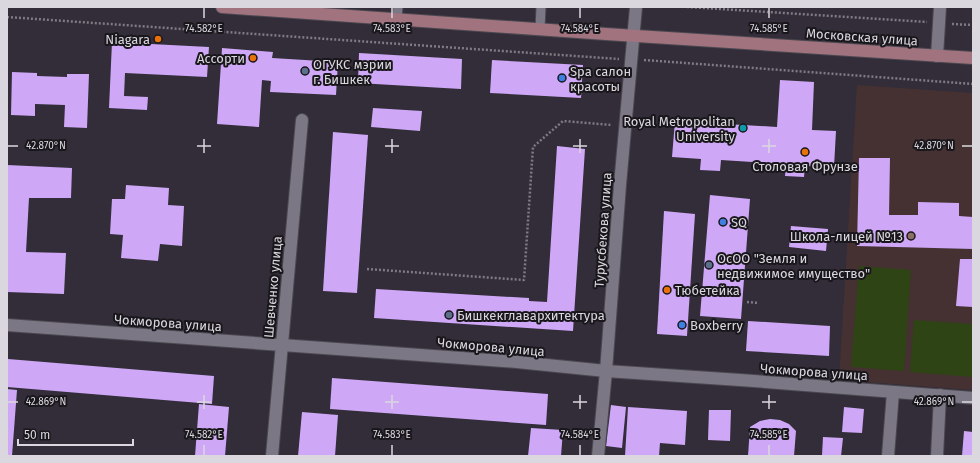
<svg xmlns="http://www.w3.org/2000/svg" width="980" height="463" viewBox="0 0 980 463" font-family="'Fira Sans',sans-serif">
	<rect width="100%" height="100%" fill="#322d38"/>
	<polygon fill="#463132" points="857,85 973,93 973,390 839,380"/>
	<g fill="#2e4414">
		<polygon points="859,266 911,270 904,371 851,367"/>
		<polygon points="914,320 973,324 973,377 910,372"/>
	</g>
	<g fill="#cea8f7">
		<polygon points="112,42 209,47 207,77 125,73 124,96 148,97 147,110 109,108"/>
		<polygon points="222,48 273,52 272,58 338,62 336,95 270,92 271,81 262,80 259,127 217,124"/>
		<polygon points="359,53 462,59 461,89 358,83"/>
		<polygon points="492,60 583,65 581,98 490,93"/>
		<polygon points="12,72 37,73 37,76 67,77 67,74 89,74 87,128 64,127 65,105 35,104 35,116 11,115"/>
		<polygon points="780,80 814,82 812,130 836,131 834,167 805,166 804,177 785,176 786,164 721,160 720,171 700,170 701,159 672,157 675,121 777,127"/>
		<polygon points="373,108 422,111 420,131 371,127"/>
		<polygon points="333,132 368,135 357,293 323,291"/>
		<polygon points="557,146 585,149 573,331 374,318 376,289 529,298 529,301 547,302"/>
		<polygon points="859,158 890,158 889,215 918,215 918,202 959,203 959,216 973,217 973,249 857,246"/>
		<polygon points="7,165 72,168 71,198 29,198 26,252 66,253 64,294 7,292"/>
		<polygon points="126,185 169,188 168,205 184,206 182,246 160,244 158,261 121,258 123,235 110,234 112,199 125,199"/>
		<polygon points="710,195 750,199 741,319 700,316"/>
		<polygon points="664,211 695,214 687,336 657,334"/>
		<polygon points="791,226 828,229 826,251 789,247"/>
		<polygon points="960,259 973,259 973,307 956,306"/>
		<polygon points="748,321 830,326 829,356 746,351"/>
		<polygon points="8,359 214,376 212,404 7,387"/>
		<polygon points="332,378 548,394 546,425 330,409"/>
		<polygon points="7,389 17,390 12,456 7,456"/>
		<polygon points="199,404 229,407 225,456 195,456"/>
		<polygon points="611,405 626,407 622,448 606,446"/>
		<polygon points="628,407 687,411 685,445 660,443 659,456 625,456"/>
		<polygon points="844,407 864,409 862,433 842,432"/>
		<polygon points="709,410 731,410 730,441 708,440"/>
		<polygon points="302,412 338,415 335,456 298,456"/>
		<polygon points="770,419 780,420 789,424 796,431 794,456 748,456 750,427 760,421"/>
		<polygon points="531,428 563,430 561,456 528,456"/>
		<polygon points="964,431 973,432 973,456 962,456"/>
		<polygon points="823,437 843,438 841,456 822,455"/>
	</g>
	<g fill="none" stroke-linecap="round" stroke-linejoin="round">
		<g stroke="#4c4851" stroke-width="11">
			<g id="lane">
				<polyline points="397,19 398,7"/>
				<polyline points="540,29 541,7"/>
			</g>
		</g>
		<g stroke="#4c4851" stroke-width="14">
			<g id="street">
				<polyline points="937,56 940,7"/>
				<polyline points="7,325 517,362 606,371 740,380 973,398"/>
				<polyline points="272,456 302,120"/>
				<polyline points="598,456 606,371 620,185 636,7"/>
				<polyline points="888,456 893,392"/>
				<polyline points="937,456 940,395"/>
			</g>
		</g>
		<g stroke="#4c4851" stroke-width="14">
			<polyline id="secondary" points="222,7 606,34 973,58"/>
		</g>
		<g stroke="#7f7b84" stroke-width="2.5" stroke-dasharray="2 2" stroke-linecap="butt">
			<polyline points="687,7 927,22"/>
			<polyline points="7,17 619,59"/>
			<polyline points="952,24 973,25"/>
			<polyline points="644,60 973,84"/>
			<polyline points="367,269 524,280 533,147 563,121 612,125"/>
			<polyline points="747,302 759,303"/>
		</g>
		<use href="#lane" stroke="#7c7784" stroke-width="9"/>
		<use href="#street" stroke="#7c7784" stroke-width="12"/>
		<use href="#secondary" stroke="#a0737e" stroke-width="12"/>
	</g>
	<path fill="none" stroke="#dad7de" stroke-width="1.5" d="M204,8V18M392,8V18M580,8V18M769,8V18M204,139V153M392,139V153M580,139V153M769,139V153M8,146H18M197,146H211M385,146H399M573,146H587M762,146H776M962,146H972M204,395V409M392,395V409M580,395V409M769,395V409M8,402H18M197,402H211M385,402H399M573,402H587M762,402H776M962,402H972M204,445V455M392,445V455M580,445V455M769,445V455"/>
	<g fill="#e8710a" stroke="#19171c" stroke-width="1.5">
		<circle cx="158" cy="39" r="4"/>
		<circle cx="253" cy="58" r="4"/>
		<circle cx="805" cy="152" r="4"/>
		<circle cx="667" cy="290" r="4"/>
	</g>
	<g fill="#5c6f8a" stroke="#19171c" stroke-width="1.5">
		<circle cx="305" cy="71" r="4"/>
		<circle cx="709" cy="265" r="4"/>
		<circle cx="449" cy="315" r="4"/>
	</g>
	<g fill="#3f7fe0" stroke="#19171c" stroke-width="1.5">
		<circle cx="562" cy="78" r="4"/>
		<circle cx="723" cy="222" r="4"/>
		<circle cx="682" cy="325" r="4"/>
	</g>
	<circle fill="#0f9aa8" stroke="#19171c" stroke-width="1.5" cx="743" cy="128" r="4"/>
	<circle fill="#8d6e63" stroke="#19171c" stroke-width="1.5" cx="911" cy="236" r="4"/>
	<g text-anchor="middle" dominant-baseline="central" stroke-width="4" stroke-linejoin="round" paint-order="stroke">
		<g font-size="13" fill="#dad7de" stroke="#19171c">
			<text transform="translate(862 37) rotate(4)">Московская улица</text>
			<text transform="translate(603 230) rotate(-86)">Турусбекова улица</text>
			<text transform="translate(273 287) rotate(-85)">Шевченко улица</text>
			<text transform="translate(168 323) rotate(4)">Чокморова улица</text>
			<text transform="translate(491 347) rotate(5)">Чокморова улица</text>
			<text transform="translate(814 372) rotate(4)">Чокморова улица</text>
		</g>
		<g font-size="13" fill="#dad7de" stroke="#19171c" text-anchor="start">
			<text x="150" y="39" text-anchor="end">Niagara</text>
			<text x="245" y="58" text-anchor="end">Ассорти</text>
			<text x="313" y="64">ОГУКС мэрии<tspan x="313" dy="15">г. Бишкек</tspan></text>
			<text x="570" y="71">Spa салон<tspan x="570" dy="15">красоты</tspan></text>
			<text x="735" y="121" text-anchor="end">Royal Metropolitan<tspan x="735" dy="15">University</tspan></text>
			<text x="805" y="166" text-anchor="middle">Столовая Фрунзе</text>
			<text x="731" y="222">SQ</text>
			<text x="903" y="236" text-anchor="end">Школа-лицей №13</text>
			<text x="717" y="258">ОсОО "Земля и<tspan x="717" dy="15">недвижимое имущество"</tspan></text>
			<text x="675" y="290">Тюбетейка</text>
			<text x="457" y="315">Бишкекглавархитектура</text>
			<text x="690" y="325">Boxberry</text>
		</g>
	</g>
	<g font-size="10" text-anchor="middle" fill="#dad7de" stroke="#19171c" stroke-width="4" stroke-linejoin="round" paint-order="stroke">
		<text x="204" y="32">74.582°E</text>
		<text x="392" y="32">74.583°E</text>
		<text x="580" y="32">74.584°E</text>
		<text x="769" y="32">74.585°E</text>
		<text x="46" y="149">42.870°N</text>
		<text x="934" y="149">42.870°N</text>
		<text x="46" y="405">42.869°N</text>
		<text x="934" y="405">42.869°N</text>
		<text x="204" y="438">74.582°E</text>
		<text x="392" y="438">74.583°E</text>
		<text x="580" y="438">74.584°E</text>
		<text x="769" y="438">74.585°E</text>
	</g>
	<rect width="980" height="463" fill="none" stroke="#dad7de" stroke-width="16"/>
	<path d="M18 439v6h115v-6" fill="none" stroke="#dad7de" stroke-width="2"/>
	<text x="24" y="439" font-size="12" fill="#dad7de" stroke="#19171c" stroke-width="3" paint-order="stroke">50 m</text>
</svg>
